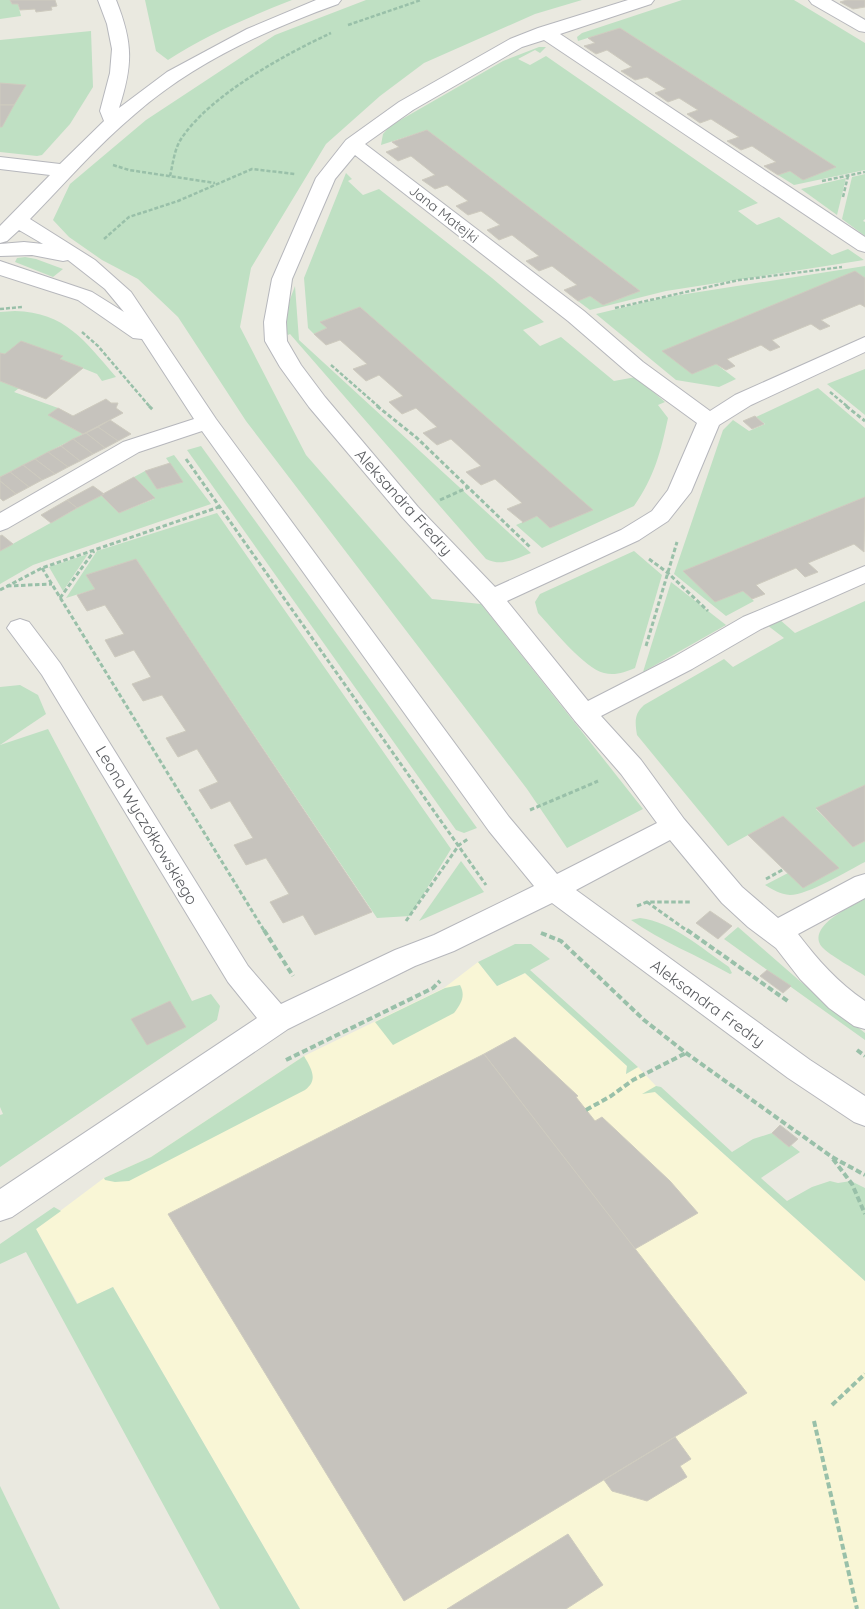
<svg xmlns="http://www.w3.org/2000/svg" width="865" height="1609" viewBox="0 0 865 1609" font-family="Quicksand,sans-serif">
	<rect width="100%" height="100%" fill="#eae9e0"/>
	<polygon fill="#f9f6d6" points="478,962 497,986 525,973 627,1066 626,1074 638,1067 656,1086 655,1092 865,1281 865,1609 300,1609 113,1287 78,1304 36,1229 104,1178 151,1157 304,1056 444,988"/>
	<g fill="#bfe0c3">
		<polygon points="0,0 10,0 12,4 18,4 21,16 0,19"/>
		<path d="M145,0H292C249,17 206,35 168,60L156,51Z"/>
		<polygon points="366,0 582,0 535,14 424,63 380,96 326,144 251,268 240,327 306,455 432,599 481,604 643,809 567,848 527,789 246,421 178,317 138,279 102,260 69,237 53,220 70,184 146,120 275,35"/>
		<polygon points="682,0 794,0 865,43 865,170 794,185 778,175 790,171 835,167 620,28 578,41 577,37 582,33"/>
		<polygon points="91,31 93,87 70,124 42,155 37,156 0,152 0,40"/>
		<polygon points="539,47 546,47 540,53 535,50 518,59 530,65 546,56 758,203 738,211 757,225 779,217 832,255 848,249 864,260 666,291 590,310 578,301 590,296 603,305 640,291 427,130 381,145 383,134 390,126 503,61"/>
		<path d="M346,173L352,179L348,181L363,195L379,189L492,278L544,322L523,330L540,346L561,337L614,381L636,377L665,402L658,405L668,418C661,451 654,478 634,506L542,548L516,525L537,516L550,528L592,510L360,307L320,322L327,328L314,334L308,328L304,278Z"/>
		<polygon points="865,174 865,219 863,221 865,222 865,236 842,219 852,177"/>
		<polygon points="846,178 837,215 801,189"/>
		<polygon points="25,257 36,259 63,269 53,277 15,262 17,258"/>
		<polygon points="865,266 865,278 716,364 736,379 719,387 676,380 596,314 667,297"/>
		<path d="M295,286L299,340L531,553C515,559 502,567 486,559L290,334L288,335L280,326Z"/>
		<path d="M15,311C65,312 85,341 116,377L102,381L97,374L60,359L63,356L5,354L0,353V312Z"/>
		<polygon points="865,369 865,415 827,384"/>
		<polygon points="0,381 19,388 14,392 58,408 48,415 83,434 0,477"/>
		<polygon points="818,388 865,428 865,497 683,571 715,602 743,591 754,601 726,616 674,574 723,430 733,420 749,431 765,424 756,417"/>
		<polygon points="201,446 477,828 464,833 456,830 187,450"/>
		<polygon points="174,455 211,504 33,565 0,584 0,551 101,495 119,513 154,499 134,477 145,471 157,489 182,482 166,458"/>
		<polygon points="217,513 451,849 410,916 377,918 136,559 86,575 95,589 66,598 97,551"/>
		<path d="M634,551L662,575L635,668C625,672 615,676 604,673C584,668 553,629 538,613L535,602L540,594Z"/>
		<polygon points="88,554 63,591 49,567"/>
		<polygon points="671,582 726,625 643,672"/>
		<path d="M865,601V785L816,809L853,847L865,841V862C847,871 808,895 790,895C780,894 773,890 765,885L788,873L838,868L783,816L728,846L637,735C635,722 634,714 644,705L724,659L733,667L784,638L767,625L779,619L795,633Z"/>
		<polygon points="20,685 38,695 46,714 0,745 0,687"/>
		<polygon points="48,729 192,1001 211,994 220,1006 217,1020 0,1167 0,1115 3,1114 0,1107 0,745"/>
		<polygon points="461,861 484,892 419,921"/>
		<path d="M865,899V976C855,969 829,955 822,947C806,926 852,906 865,899Z"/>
		<path d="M640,918C673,922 701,948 729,967L732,973L730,974C697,955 662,942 631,920Z"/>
		<polygon points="738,927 801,982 865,1033 865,1040 724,939"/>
		<polygon points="515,944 531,944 550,959 530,970 638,1067 626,1074 627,1066 525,973 497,986 478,962"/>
		<path d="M460,985C466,996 461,1004 454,1013L393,1045L375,1022L445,988Z"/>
		<path d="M304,1056C311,1068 319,1080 305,1090L129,1181L115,1182L105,1180L104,1178L151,1157Z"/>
		<polygon points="656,1086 661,1087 732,1152 753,1139 772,1133 789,1147 791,1145 800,1152 761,1178 787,1201 812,1187 830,1181 838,1183 851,1181 865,1188 865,1281 655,1092 642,1094"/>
		<polygon points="54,1207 61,1211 36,1229 77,1304 113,1287 300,1609 220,1609 26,1252 0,1264 0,1244"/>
		<polygon points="0,1486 60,1609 0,1609"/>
	</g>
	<g fill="#c6c3bd" stroke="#cecbbf">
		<polygon points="10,0 55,0 57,6 51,7 52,10 36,12 35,9 20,10 18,4 12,4"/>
		<polygon points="847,0 865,0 865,7 853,9 840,2"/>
		<polygon points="620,28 836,167 803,180 790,171 778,175 764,166 776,162 752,146 741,150 727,141 739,137 711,119 700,123 687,114 698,110 679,98 668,102 655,93 666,89 647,77 635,80 621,71 632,67 607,50 596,54 584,46 595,43 588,38"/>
		<polygon points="0,83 26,85 14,105 0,105"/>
		<polygon points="0,105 14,105 2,127 0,127"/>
		<polygon points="427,130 640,291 603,305 590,296 578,301 564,290 577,285 552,266 539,271 526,261 539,256 512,235 499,240 487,230 500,225 481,211 468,215 456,206 468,201 447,185 435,189 422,180 435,175 411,156 398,161 386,152 399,147 392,142"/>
		<polygon points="855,271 865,278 865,307 860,304 821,320 830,326 820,330 811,324 772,340 780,347 770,351 761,345 727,359 735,366 726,370 716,364 692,374 662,351"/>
		<polygon points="360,307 593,510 550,528 537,516 522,523 523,522 507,509 522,503 495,479 481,485 466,472 481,466 451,439 437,445 423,433 437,427 416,408 402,414 389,402 403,396 379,375 366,381 353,369 367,364 340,340 326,345 314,334 327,328 320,322"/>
		<polygon points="21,341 63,356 60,359 83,368 46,399 0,381 0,353 5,354"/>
		<polygon points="106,399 111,403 118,403 116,408 123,413 83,434 48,415 58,408 73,416"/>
		<polygon points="755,416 764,424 752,429 743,421"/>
		<polygon points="110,420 131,434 118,441 98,427"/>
		<polygon points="98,427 118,441 105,448 86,433"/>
		<polygon points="86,433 105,448 93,454 73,439"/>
		<polygon points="73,439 93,454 80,461 61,446"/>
		<polygon points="61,446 80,461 68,467 48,452"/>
		<polygon points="48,452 68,467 55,474 35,459"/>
		<polygon points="35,459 55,474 42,480 23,465"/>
		<polygon points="170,463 183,482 157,489 145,471"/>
		<polygon points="23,465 42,480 29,487 10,472"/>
		<polygon points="10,472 29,487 16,494 0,481 0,477"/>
		<polygon points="134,477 155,498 119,513 101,495"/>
		<polygon points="0,481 16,494 3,501 0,498"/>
		<polygon points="93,486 104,494 77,508 67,500"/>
		<polygon points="865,497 864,552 854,544 808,563 818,572 805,577 796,568 756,585 765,594 752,599 743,591 715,602 683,571"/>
		<polygon points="67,500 77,508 51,523 41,515"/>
		<polygon points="2,535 13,544 0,551 0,536"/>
		<polygon points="136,559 372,912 315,935 303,915 283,923 270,902 289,894 266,858 246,865 234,845 253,838 230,801 211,809 199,790 218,782 197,749 178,757 166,738 186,731 162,695 143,701 132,684 151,677 134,650 115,657 105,640 124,634 105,605 87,611 77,595 95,589 86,575"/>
		<polygon points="865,785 865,841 853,847 816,808"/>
		<polygon points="783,816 839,868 803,888 748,835"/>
		<polygon points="710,911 732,926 718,939 696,923"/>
		<polygon points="767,970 791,986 783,993 760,976"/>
		<polygon points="170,1001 186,1027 147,1045 131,1019"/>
		<polygon points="515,1037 578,1096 576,1097 595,1121 602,1117 670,1181 698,1213 635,1249 484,1054"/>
		<polygon points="484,1054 747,1393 404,1601 168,1214"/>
		<polygon points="780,1125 798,1139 789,1147 772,1133"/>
		<polygon points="675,1437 691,1459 680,1466 687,1477 647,1501 612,1491 604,1480"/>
		<polygon points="568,1534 603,1585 566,1609 447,1609"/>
	</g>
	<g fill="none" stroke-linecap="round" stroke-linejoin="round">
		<g stroke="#b6b7bc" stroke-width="2">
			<g id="minor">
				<path d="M98,0H116C133,43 133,64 119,108L167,72L247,29L316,0H341L338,4C266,30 193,63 135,114C97,146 65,183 30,219L95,260L131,292L216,419L509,817L557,874L657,823L621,774L575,721L482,604L402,517L309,407L280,367L265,341L264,322L272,279L316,178L346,140L399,102L510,39L538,28L628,0H654L651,4L560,34L865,237V252L858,250L544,40L522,47L413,110L365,144L584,311L643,362L710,411L735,395L865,337V352L751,405L719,425L691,492L668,521L639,540L507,601L588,701L674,657L743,617L865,566V583L761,629L692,669L601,716L641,760L684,819L742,887L778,918L855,877L865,874V898L798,934C818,960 838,983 865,1001V1029L854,1026L829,1008L800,979L776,948L748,927L722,903L670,840L576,890L810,1060L865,1096V1126L854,1122L788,1078L552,903L454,951L415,966L288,1029L12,1217L0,1221V1189L257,1018L228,982L42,675L7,628L11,622L20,619L29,622L60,663L248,966L281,1004L395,950L434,935L534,886L489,831L202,431L139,452L8,528L0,531V513L123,442L194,419L142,339L133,338L78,300L0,275V261L92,292L124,312L105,289L68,260L63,261L32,255L0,256V244L24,242L43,244L19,230L7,241L0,243V226L50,175L0,169V157L60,164L104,121L100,111L110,73L112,49L107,24ZM355,155L568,321L627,372L697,423L668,490L652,511L621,530L495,587L418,507L325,397L301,365L287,341L286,322L292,279L335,179Z"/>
				<polygon points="809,0 831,0 865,20 865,32 859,31 812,4"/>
			</g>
		</g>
		<g stroke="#99c0a9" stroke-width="2.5" stroke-dasharray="4 2" stroke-linecap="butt">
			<polyline points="348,25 421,0"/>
			<polyline points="113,165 129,170 215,183"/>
			<path d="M170,176C173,164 174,150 181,139C210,95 284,55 331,33"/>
			<polyline points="822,181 865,172"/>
			<polyline points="843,197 848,176"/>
			<polyline points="104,239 129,217 178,201 252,169 295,174"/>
			<polyline points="615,308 739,280 842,267"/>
			<polyline points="0,309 22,307"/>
			<polyline points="82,332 98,346 150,407"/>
			<polyline points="331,365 379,407"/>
			<polyline points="830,392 848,407"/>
		</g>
		<g stroke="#99c0a9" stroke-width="3" stroke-dasharray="4.5 2.5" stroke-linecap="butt">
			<polyline points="149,406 153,410"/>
			<polyline points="377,406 417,438 531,548"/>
			<polyline points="846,406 865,421"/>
			<polyline points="186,459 486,885"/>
			<polyline points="440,500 469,487"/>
			<polyline points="649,559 668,573 708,611"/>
			<polyline points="42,568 265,932"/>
			<polyline points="7,586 52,584"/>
			<polyline points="0,590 42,568 219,507"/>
			<polyline points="60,598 94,551"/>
			<polyline points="646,646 677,542"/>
			<polyline points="530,810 598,781"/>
			<polyline points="766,879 784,869"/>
			<polyline points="647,902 689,932"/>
			<polyline points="637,906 647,902 692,902"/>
			<polyline points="406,921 459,845 468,839"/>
		</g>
		<g stroke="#99c0a9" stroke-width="4" stroke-dasharray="6 3" stroke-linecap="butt">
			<polyline points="264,930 293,976"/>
			<polyline points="687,930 789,1002"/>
			<polyline points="541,933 561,941 644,1020 686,1053 832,1157 865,1175"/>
			<polyline points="857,1050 865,1056"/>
			<polyline points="286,1060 433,988 440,981"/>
			<polyline points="586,1110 611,1096 633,1080 686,1053"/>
			<polyline points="833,1159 852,1184 865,1214"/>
			<polyline points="832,1405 865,1374"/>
			<polyline points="814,1421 857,1609"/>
		</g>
		<use href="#minor" fill="#fff" fill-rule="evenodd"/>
	</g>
	<g text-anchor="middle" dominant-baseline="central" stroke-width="4.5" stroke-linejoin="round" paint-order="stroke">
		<g font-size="14" fill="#595b5f" stroke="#fff">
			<text transform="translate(444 214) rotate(38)">Jana Matejki</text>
		</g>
		<g font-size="16" fill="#595b5f" stroke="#fff">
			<text transform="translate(404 502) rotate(48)">Aleksandra Fredry</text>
			<text transform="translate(147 825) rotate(59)">Leona Wyczółkowskiego</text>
			<text transform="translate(708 1003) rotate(36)">Aleksandra Fredry</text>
		</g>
	</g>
</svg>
